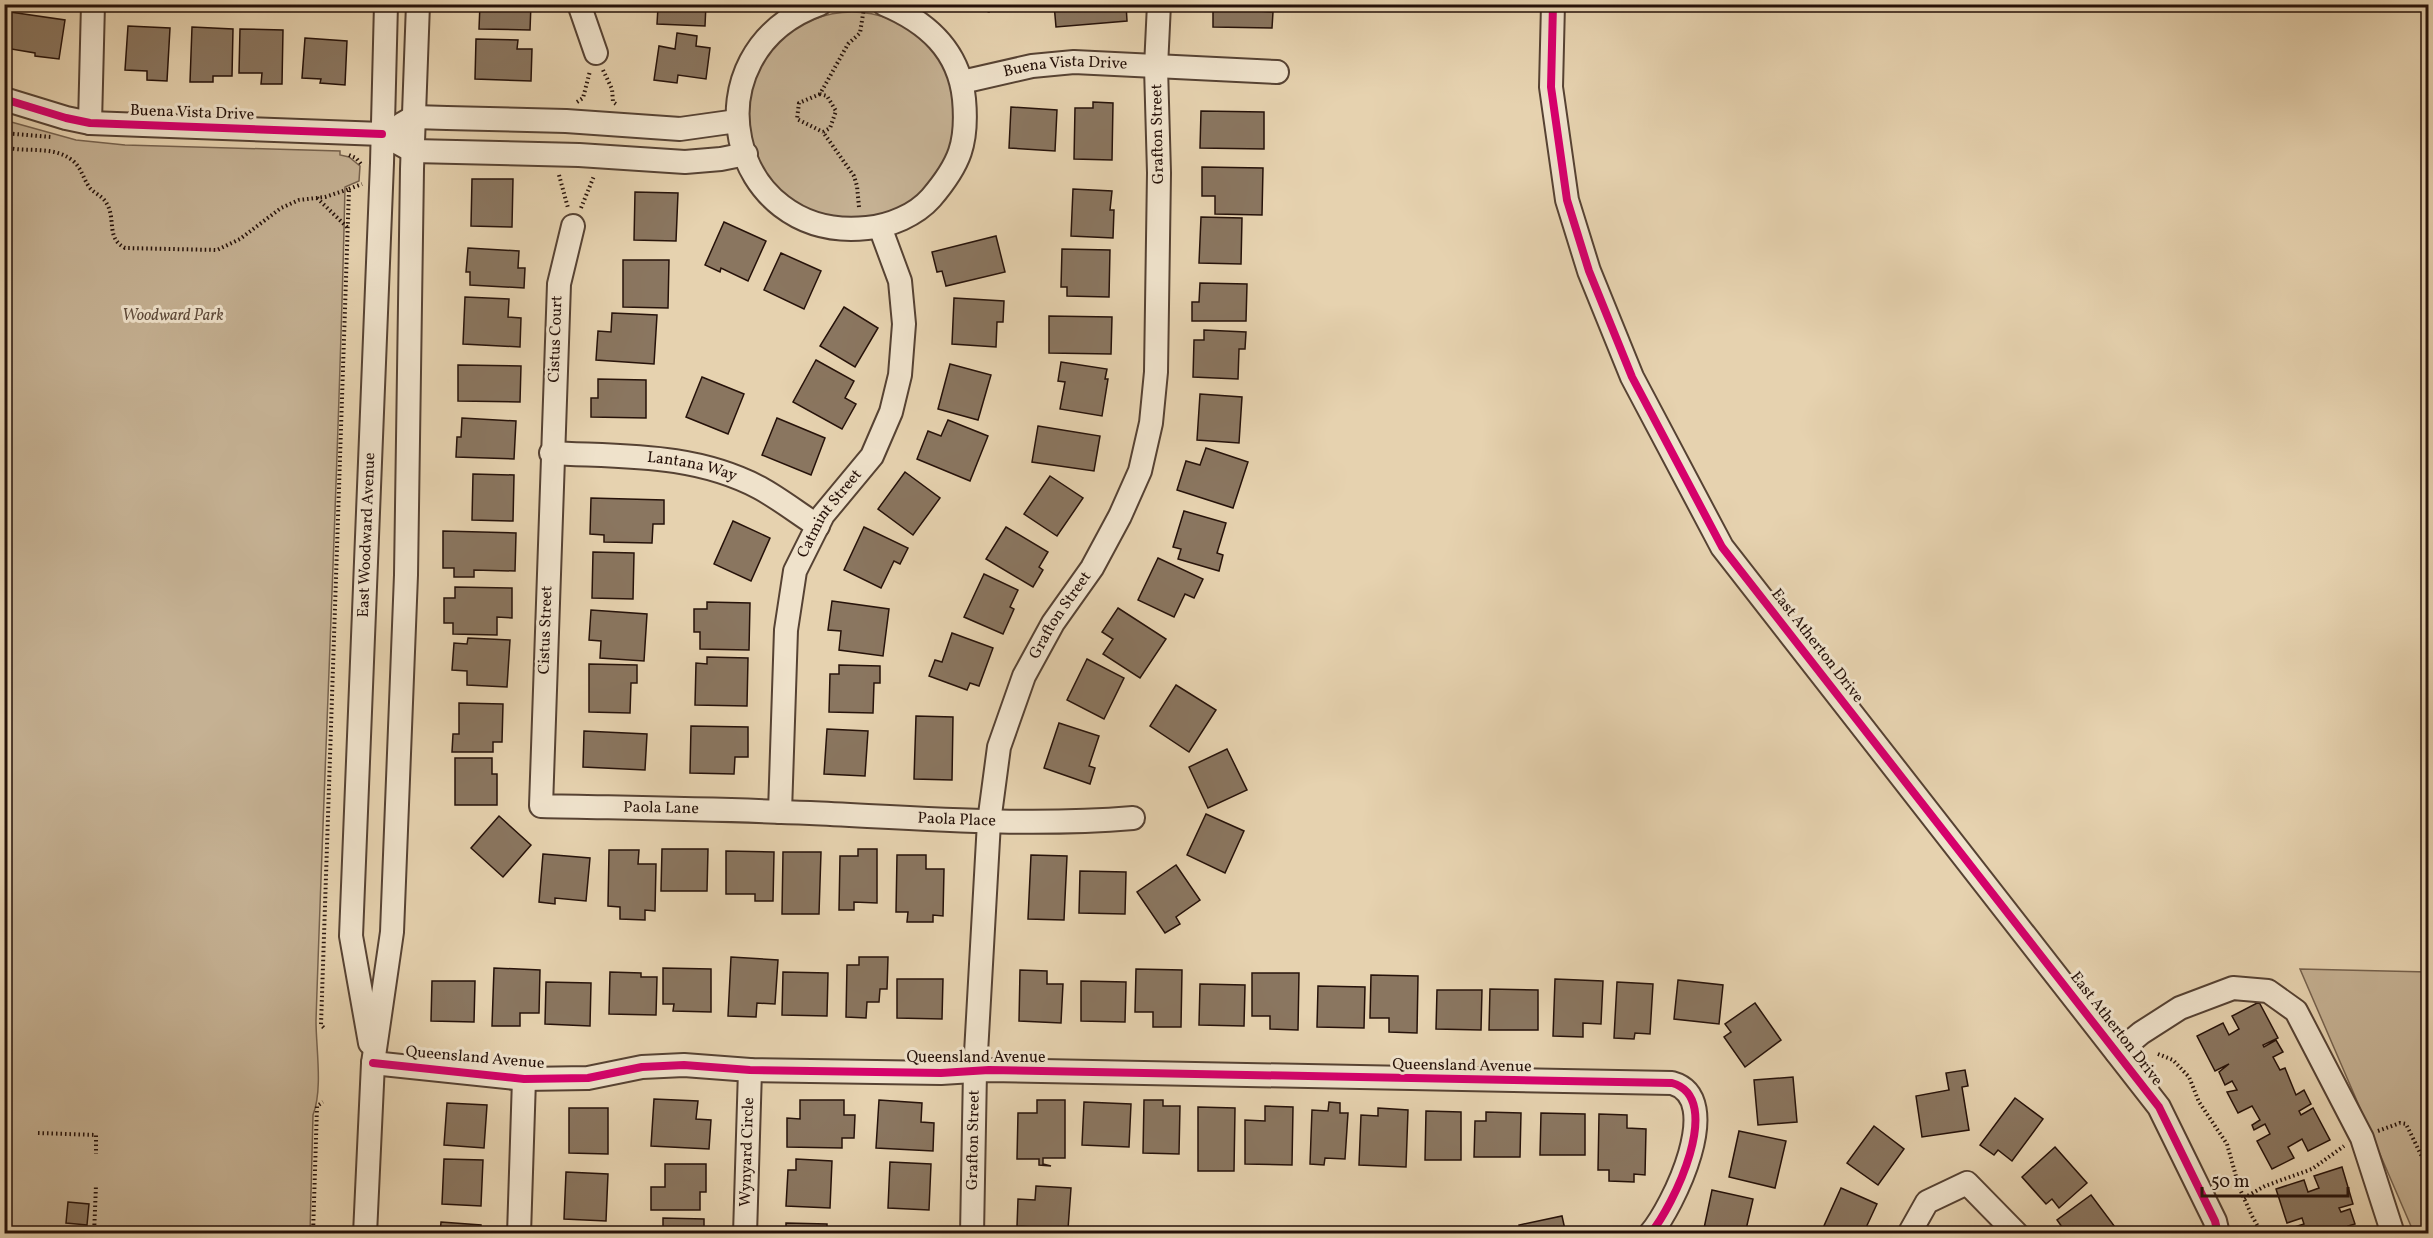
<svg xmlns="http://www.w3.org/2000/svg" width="2433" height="1238" viewBox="0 0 2433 1238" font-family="Vollkorn,serif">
	<rect width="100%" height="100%" fill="#e6d2af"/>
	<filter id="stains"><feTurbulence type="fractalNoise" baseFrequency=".00333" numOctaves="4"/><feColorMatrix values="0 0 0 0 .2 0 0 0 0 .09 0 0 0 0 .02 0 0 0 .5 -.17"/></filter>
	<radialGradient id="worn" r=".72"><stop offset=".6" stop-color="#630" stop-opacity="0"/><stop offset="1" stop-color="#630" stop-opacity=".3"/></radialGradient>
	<g fill="#c5b193" stroke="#76624e" stroke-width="1.5">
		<circle cx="852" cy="116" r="104"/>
		<path d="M4,120L76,140L125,145L340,151V155L349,157L360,166L359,181L345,187C339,465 325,743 316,1021C316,1048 323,1089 313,1115L310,1233H5Z"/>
		<polygon points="2300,969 2428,972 2428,1233 2414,1233"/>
	</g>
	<g fill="#8a7660" stroke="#26120a" stroke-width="1.5">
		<polygon points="480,4 531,4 530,30 479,29"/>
		<polygon points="641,4 706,4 705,26 657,24 658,7"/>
		<polygon points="966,4 991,4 989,12"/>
		<polygon points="1054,4 1126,4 1127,21 1056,27"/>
		<polygon points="1203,4 1259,4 1259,11 1273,12 1272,28 1213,27 1213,7 1202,7"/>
		<polygon points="10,12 65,20 59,59 35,56 35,53 5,48"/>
		<polygon points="128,26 170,28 167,81 147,80 147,71 125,70"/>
		<polygon points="192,27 233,29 232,76 213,76 213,82 190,82"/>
		<polygon points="240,29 283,30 282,84 261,84 262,73 239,73"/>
		<polygon points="677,33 697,36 696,46 710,48 706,79 678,75 677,83 654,80 659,46 675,49"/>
		<polygon points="305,38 347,41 345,85 320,83 321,79 302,78"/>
		<polygon points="476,39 518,40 517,49 532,49 531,81 475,79"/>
		<polygon points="1093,102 1113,103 1112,160 1074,159 1075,108 1093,108"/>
		<polygon points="1011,107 1057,110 1055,151 1009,148"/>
		<polygon points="1201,111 1264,112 1264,149 1200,148"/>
		<polygon points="1202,167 1263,168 1262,215 1215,214 1215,196 1202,196"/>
		<polygon points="472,179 513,179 512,227 471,226"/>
		<polygon points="1073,189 1112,191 1110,210 1114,210 1113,238 1071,236"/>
		<polygon points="635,192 678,193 676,241 634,240"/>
		<polygon points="1201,217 1242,218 1241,264 1199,263"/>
		<polygon points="724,222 766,241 748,281 721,268 720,272 705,265"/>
		<polygon points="996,236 1005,272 946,286 942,271 937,272 932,252"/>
		<polygon points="468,248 519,251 518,268 525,268 524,288 470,285 470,272 466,272"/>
		<polygon points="1062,249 1110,250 1109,297 1067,296 1067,287 1061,287"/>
		<polygon points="781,253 821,271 804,309 764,290"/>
		<polygon points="623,260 669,260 668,308 623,307"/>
		<polygon points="1200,283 1247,284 1246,321 1192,321 1192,302 1199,302"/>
		<polygon points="465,297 509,299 508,317 521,318 520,347 463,344"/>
		<polygon points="954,298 1004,301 1003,322 997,322 996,347 952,344"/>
		<polygon points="844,307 878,328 855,367 820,346"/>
		<polygon points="612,313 657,315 654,364 596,360 598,331 611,332"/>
		<polygon points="1049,316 1112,317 1111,354 1049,353"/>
		<polygon points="1204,330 1246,332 1245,349 1239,349 1238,379 1193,377 1194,340 1204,340"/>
		<polygon points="816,360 854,381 845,398 856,404 842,429 793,402"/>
		<polygon points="1061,362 1107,369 1105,379 1108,379 1102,416 1060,409 1065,382 1058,381"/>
		<polygon points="950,364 991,375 978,420 938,409"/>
		<polygon points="458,365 521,366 520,402 458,401"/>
		<polygon points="702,377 744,394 728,434 686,417"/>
		<polygon points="598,379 646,380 646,418 591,417 591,398 598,398"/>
		<polygon points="1200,394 1242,397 1239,443 1197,440"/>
		<polygon points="462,418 516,421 514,459 456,457 457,437 461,437"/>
		<polygon points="777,418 825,438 811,475 762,455"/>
		<polygon points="948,420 988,436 970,481 917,459 928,431 941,436"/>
		<polygon points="1038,426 1100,436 1094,471 1032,462"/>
		<polygon points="1206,448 1248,462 1233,508 1177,490 1186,461 1200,465"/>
		<polygon points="905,472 940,498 913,535 878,509"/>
		<polygon points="473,474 514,475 513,521 472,520"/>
		<polygon points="1050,476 1083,498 1057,536 1024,514"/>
		<polygon points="591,498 664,500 664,524 653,524 652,543 604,542 604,535 590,534"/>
		<polygon points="1184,511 1226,523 1217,553 1223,555 1219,571 1178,559 1181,549 1173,547"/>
		<polygon points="733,521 770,538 751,581 714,564"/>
		<polygon points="864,527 908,548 900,564 894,561 881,588 844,570"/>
		<polygon points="1006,527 1048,552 1039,567 1043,570 1033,587 986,559"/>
		<polygon points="443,531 516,533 515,571 474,570 474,577 454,577 454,568 443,568"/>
		<polygon points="593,552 634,553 633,599 592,598"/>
		<polygon points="1158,558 1203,579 1194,598 1185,594 1174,617 1138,600"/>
		<polygon points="984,574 1018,590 1010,607 1014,609 1003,634 964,617"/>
		<polygon points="455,587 512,588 512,618 497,617 497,635 453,634 453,623 444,623 444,598 455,598"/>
		<polygon points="832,601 889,609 883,656 839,650 841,631 828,630"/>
		<polygon points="707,602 750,603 749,650 700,649 700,632 694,632 694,609 707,609"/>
		<polygon points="1118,608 1166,639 1140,678 1103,654 1113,639 1102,632"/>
		<polygon points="591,610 647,614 644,661 600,658 601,641 589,640"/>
		<polygon points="952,633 993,648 979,686 970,683 967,690 929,676 935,660 942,662"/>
		<polygon points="468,638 510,640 507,687 467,685 467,671 452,670 454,643 467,644"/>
		<polygon points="707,657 748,658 747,706 695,705 696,663 707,664"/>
		<polygon points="1087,659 1124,678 1104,719 1067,700"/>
		<polygon points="589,664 637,665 637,683 631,683 630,713 589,712"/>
		<polygon points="839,665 880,666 880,683 874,683 873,713 829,712 830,674 839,674"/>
		<polygon points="1176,685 1216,710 1189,752 1150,726"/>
		<polygon points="459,703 503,704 502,742 493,742 493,752 452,752 453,734 459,734"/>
		<polygon points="916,716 953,717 952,780 914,779"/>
		<polygon points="1059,723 1099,736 1089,766 1095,768 1090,784 1044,768"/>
		<polygon points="691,726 748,727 748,757 735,757 734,774 690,773"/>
		<polygon points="827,729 868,731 865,776 824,774"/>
		<polygon points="584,731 647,734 645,770 583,767"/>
		<polygon points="1227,749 1247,790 1208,808 1189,767"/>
		<polygon points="455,758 492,758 492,774 497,774 497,805 455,805"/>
		<polygon points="1206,814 1244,831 1225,873 1187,855"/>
		<polygon points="499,816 531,845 503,877 471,848"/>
		<polygon points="662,849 708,849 707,891 661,891"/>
		<polygon points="858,849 877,849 877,903 854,902 854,910 839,910 840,856 858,856"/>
		<polygon points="609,850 639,850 638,864 656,864 655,911 645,910 645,920 620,919 620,907 608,906"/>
		<polygon points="726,851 774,852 773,901 755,901 755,894 726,894"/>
		<polygon points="783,852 821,852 819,914 782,914"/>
		<polygon points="543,854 590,858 586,901 555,898 555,904 539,902"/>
		<polygon points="897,855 926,855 926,869 944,869 943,916 933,915 933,922 907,922 908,912 896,912"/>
		<polygon points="1031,855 1067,856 1064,920 1028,919"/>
		<polygon points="1176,865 1200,900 1176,917 1180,924 1165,933 1137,892"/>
		<polygon points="1080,871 1126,872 1125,914 1079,913"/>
		<polygon points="731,957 778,960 775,1004 757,1003 756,1017 728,1016"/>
		<polygon points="859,957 888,957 887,989 880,989 879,1002 867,1002 866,1018 846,1017 847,965 859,965"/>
		<polygon points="494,968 540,970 539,1013 520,1013 520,1026 492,1026"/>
		<polygon points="663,968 711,969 711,1012 673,1011 674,1004 663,1004"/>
		<polygon points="1136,969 1182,970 1181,1027 1153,1027 1153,1012 1135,1012"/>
		<polygon points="1020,970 1047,971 1047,984 1063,984 1061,1023 1019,1021"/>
		<polygon points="610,972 641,973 641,977 657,977 656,1015 609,1014"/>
		<polygon points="783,972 828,973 827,1016 782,1015"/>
		<polygon points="1252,973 1299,973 1298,1030 1270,1029 1270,1016 1252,1016"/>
		<polygon points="1371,975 1418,976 1417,1033 1389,1032 1389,1018 1370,1018"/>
		<polygon points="897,979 943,979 942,1019 897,1018"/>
		<polygon points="1555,979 1603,981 1601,1024 1583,1023 1583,1037 1553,1036"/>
		<polygon points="1678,980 1723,985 1719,1024 1674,1019"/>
		<polygon points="432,981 475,981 474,1022 431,1021"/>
		<polygon points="1081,981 1126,982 1125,1022 1081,1021"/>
		<polygon points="546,982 591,983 590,1026 545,1024"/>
		<polygon points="1617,982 1653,984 1650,1034 1635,1033 1634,1039 1614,1038"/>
		<polygon points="1200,984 1245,985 1244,1026 1199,1025"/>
		<polygon points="1318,986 1365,987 1364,1028 1317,1027"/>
		<polygon points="1490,989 1538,990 1538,1030 1489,1030"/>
		<polygon points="1437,990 1482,990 1481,1030 1436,1029"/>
		<polygon points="2259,1002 2278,1038 2263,1045 2264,1047 2276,1040 2283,1052 2273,1057 2280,1070 2285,1068 2296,1095 2304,1090 2311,1104 2299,1111 2301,1115 2313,1108 2330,1140 2308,1151 2302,1139 2288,1147 2294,1158 2272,1169 2257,1141 2270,1134 2265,1124 2254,1130 2252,1125 2260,1120 2252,1106 2238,1113 2227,1092 2237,1090 2232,1081 2225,1085 2219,1072 2229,1064 2215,1071 2197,1036 2223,1023 2229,1035 2239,1029 2232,1016"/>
		<polygon points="1755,1003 1781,1040 1745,1067 1724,1037 1731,1032 1725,1024"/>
		<polygon points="1965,1070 1968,1086 1962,1087 1969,1130 1922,1137 1916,1096 1949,1090 1946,1073"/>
		<polygon points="1793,1077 1797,1122 1758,1125 1754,1080"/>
		<polygon points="2015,1098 2043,1119 2012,1161 1998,1150 1994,1155 1980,1145"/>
		<polygon points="654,1099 698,1101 696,1119 711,1120 709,1149 651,1146"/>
		<polygon points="800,1100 844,1100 844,1115 855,1115 854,1138 842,1138 842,1148 787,1147 787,1118 800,1119"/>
		<polygon points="879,1100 922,1103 921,1122 934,1123 933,1151 876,1148"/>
		<polygon points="1037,1100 1065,1100 1065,1158 1043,1158 1043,1164 1051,1166 1039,1165 1039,1159 1017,1159 1018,1113 1037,1113"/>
		<polygon points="1144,1100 1163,1100 1163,1106 1180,1106 1179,1154 1143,1153"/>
		<polygon points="1084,1102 1131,1104 1129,1147 1082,1145"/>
		<polygon points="1329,1102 1340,1103 1340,1113 1348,1113 1345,1159 1325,1158 1324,1165 1310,1164 1312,1110 1328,1111"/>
		<polygon points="447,1103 487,1105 484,1148 444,1145"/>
		<polygon points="1265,1106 1293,1107 1292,1165 1245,1164 1245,1120 1265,1121"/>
		<polygon points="1198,1107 1235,1108 1234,1171 1198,1171"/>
		<polygon points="569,1108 608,1108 608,1154 569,1153"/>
		<polygon points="1378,1108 1408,1110 1406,1167 1359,1165 1361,1115 1378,1116"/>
		<polygon points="1426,1111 1461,1112 1461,1160 1425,1160"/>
		<polygon points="1486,1112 1521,1113 1520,1157 1474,1157 1475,1121 1486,1121"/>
		<polygon points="1541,1113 1585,1114 1585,1155 1540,1155"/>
		<polygon points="1599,1114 1627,1115 1627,1128 1646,1129 1645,1175 1634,1174 1634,1182 1609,1181 1609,1170 1598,1170"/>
		<polygon points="1874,1126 1904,1149 1878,1185 1847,1163"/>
		<polygon points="1739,1131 1786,1141 1775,1188 1729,1177"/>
		<polygon points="2055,1147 2087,1183 2059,1208 2052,1199 2046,1204 2022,1177"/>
		<polygon points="444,1159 483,1160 481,1206 442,1204"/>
		<polygon points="796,1159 832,1161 830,1208 786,1206 788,1170 796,1170"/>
		<polygon points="890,1162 931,1164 929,1210 888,1208"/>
		<polygon points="665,1164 706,1164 706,1192 700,1192 700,1210 651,1210 651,1187 665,1187"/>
		<polygon points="2342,1167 2353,1204 2339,1208 2341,1212 2350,1209 2355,1224 2348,1226 2350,1234 2293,1234 2291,1228 2304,1224 2302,1218 2287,1223 2276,1189 2304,1180 2308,1192 2319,1188 2314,1176"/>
		<polygon points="566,1172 608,1174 606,1221 564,1219"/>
		<polygon points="1036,1186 1071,1188 1068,1229 1017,1226 1018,1199 1035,1200"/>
		<polygon points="1841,1188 1877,1204 1863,1234 1835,1234 1823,1228"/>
		<polygon points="1712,1190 1753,1199 1745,1234 1703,1233"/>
		<polygon points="2091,1195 2118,1231 2114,1234 2067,1234 2057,1220"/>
		<polygon points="68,1202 89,1204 87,1225 66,1223"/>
		<polygon points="1562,1216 1566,1234 1521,1234 1519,1225"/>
		<polygon points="663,1218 704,1219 704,1234 663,1234"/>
		<polygon points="441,1222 481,1225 481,1234 440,1234"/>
		<polygon points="786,1223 827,1224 827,1234 786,1234"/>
		<polygon points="564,1227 605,1229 605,1234 563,1234"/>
		<polygon points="879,1227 927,1229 927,1234 878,1234"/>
		<polygon points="1092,1227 1139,1228 1139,1234 1092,1234"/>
	</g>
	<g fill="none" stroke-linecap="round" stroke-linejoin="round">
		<g stroke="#564233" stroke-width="26">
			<g id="minor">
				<polyline points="579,4 596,53"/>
				<path d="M820,4C685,52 727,243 867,228C890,226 916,215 931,198C960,164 968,143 964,99C959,50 927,22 884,4"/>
				<polyline points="1553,4 1551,87 1567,200 1589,271 1632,377 1722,547 2159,1107 2215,1221 2218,1234"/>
				<path id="s1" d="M962,82L1032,66L1074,62L1277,72"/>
				<polyline points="4,99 66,118 90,123 382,134 413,151 579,155 685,162 721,159 746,154"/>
				<polyline points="90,123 93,4"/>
				<polyline points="402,124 414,117 447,118 566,121 680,129 737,121"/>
				<path id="s2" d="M573,226L559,284L541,806C631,808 721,809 810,813C917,818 1025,827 1133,818"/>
				<path id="s3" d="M551,453C623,457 694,453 760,488C780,499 799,514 818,526"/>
				<path id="s4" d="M780,812L786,630L795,571L823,515L872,456L891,412L900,375L904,324L900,281L880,227"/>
				<path id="s5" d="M370,1043L351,936L382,163L386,4"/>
				<polyline points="2117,1053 2141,1033 2180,1008 2233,988 2268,991 2296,1011 2362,1138 2393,1234"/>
				<path d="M373,1063L524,1079L588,1078L642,1067L684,1065L750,1070L941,1073L989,1070L1672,1083C1726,1098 1673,1207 1650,1234"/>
				<polyline points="365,1234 373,1063 392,932 406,575 412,169 418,4"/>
				<polyline points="519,1234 524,1079"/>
				<path id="s6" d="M745,1234L750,1070"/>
				<path id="s7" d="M972,1234L975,1071L989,822L999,747L1024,676L1053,623L1092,568L1120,516L1140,471L1151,423L1156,372L1159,173L1156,67L1159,4"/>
				<polyline points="1909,1234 1927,1202 1967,1183 2017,1234"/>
			</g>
		</g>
		<g stroke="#26120a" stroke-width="4" stroke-dasharray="1.5 3" stroke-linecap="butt">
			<polyline points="603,70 612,89 613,102 616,104"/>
			<polyline points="820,94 799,103 797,119 823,132"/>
			<polyline points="577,102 583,98 590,71"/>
			<polyline points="4,133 51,137"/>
			<path d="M4,147C27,153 52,145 72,160C82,168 83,179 90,188C95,194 103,196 107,204C116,220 106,238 125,248L217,250L240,239L281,208L299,200L325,197L349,189L321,1025L324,1028"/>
			<polyline points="349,155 356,158 361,164"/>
			<polyline points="559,175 568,208"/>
			<polyline points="349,189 362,184"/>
			<polyline points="317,198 348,228"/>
			<polyline points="859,207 857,186 854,176 823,132 830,128 836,111 827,96 820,94 848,44 860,33 864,8"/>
			<polyline points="581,208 594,176"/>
			<polyline points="2158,1054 2173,1060 2189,1077 2199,1102 2227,1144 2239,1187 2252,1216 2262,1234"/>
			<polyline points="4,1130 12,1132"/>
			<polyline points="2378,1131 2400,1123 2406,1124 2428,1169"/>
			<polyline points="38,1133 96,1135 96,1154"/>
			<polyline points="2244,1198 2265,1186 2312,1169 2344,1146"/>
			<polyline points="94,1234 96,1185"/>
			<polyline points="313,1234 317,1106 323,1102"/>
		</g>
		<use href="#minor" stroke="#efe2cb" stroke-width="22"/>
		<g stroke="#efe2cb" stroke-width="11">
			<g id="cycleway">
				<polyline points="1553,4 1551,87 1567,200 1589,271 1632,377 1722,547 2159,1107 2215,1221 2218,1234"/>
				<polyline points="4,99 66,118 90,123 382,134"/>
				<path d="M373,1063L524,1079L588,1078L642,1067L684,1065L750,1070L941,1073L989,1070L1672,1083C1726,1098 1673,1207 1650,1234"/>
			</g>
		</g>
		<use href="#cycleway" stroke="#d6006c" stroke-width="8"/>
	</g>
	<g text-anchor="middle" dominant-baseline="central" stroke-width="6" stroke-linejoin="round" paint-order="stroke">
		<g font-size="16" fill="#26120a" stroke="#efe2cb">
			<text stroke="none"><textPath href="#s1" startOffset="105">Buena Vista Drive</textPath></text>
			<text transform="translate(192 113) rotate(2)">Buena Vista Drive</text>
			<text transform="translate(1158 134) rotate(-91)">Grafton Street</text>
			<text transform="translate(556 339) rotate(-88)">Cistus Court</text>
			<text stroke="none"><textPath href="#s3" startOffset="142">Lantana Way</textPath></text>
			<text stroke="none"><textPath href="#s4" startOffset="309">Catmint Street</textPath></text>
			<text stroke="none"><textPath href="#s5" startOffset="510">East Woodward Avenue</textPath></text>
			<text stroke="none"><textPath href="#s7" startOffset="634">Grafton Street</textPath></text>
			<text transform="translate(546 630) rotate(-88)">Cistus Street</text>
			<text transform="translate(1817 646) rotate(52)">East Atherton Drive</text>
			<text stroke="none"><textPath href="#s2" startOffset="702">Paola Lane</textPath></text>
			<text stroke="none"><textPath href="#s2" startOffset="998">Paola Place</textPath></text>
			<text transform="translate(2116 1029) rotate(52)">East Atherton Drive</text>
			<text transform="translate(475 1058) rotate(5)">Queensland Avenue</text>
			<text x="976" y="1058">Queensland Avenue</text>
			<text transform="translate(1462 1066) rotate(1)">Queensland Avenue</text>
			<text stroke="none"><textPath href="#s7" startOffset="94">Grafton Street</textPath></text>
			<text stroke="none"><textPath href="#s6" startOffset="82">Wynyard Circle</textPath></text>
		</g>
		<g font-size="16" font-style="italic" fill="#5e4a3a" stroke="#efe2cb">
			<text x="173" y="316">Woodward Park</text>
		</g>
	</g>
	<rect width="2433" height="1238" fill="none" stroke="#e6d2af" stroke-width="24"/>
	<rect x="6" y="6" width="2421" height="1226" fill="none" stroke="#26120a" stroke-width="3"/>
	<rect x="12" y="12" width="2409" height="1214" fill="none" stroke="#26120a" stroke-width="1.5"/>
	<path d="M2202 1187v9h146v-9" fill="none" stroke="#26120a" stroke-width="3"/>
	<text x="2211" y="1187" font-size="18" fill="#26120a" stroke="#efe2cb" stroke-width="4.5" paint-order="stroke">50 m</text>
	<rect width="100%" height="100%" filter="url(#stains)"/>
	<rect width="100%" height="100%" fill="url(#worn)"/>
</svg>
